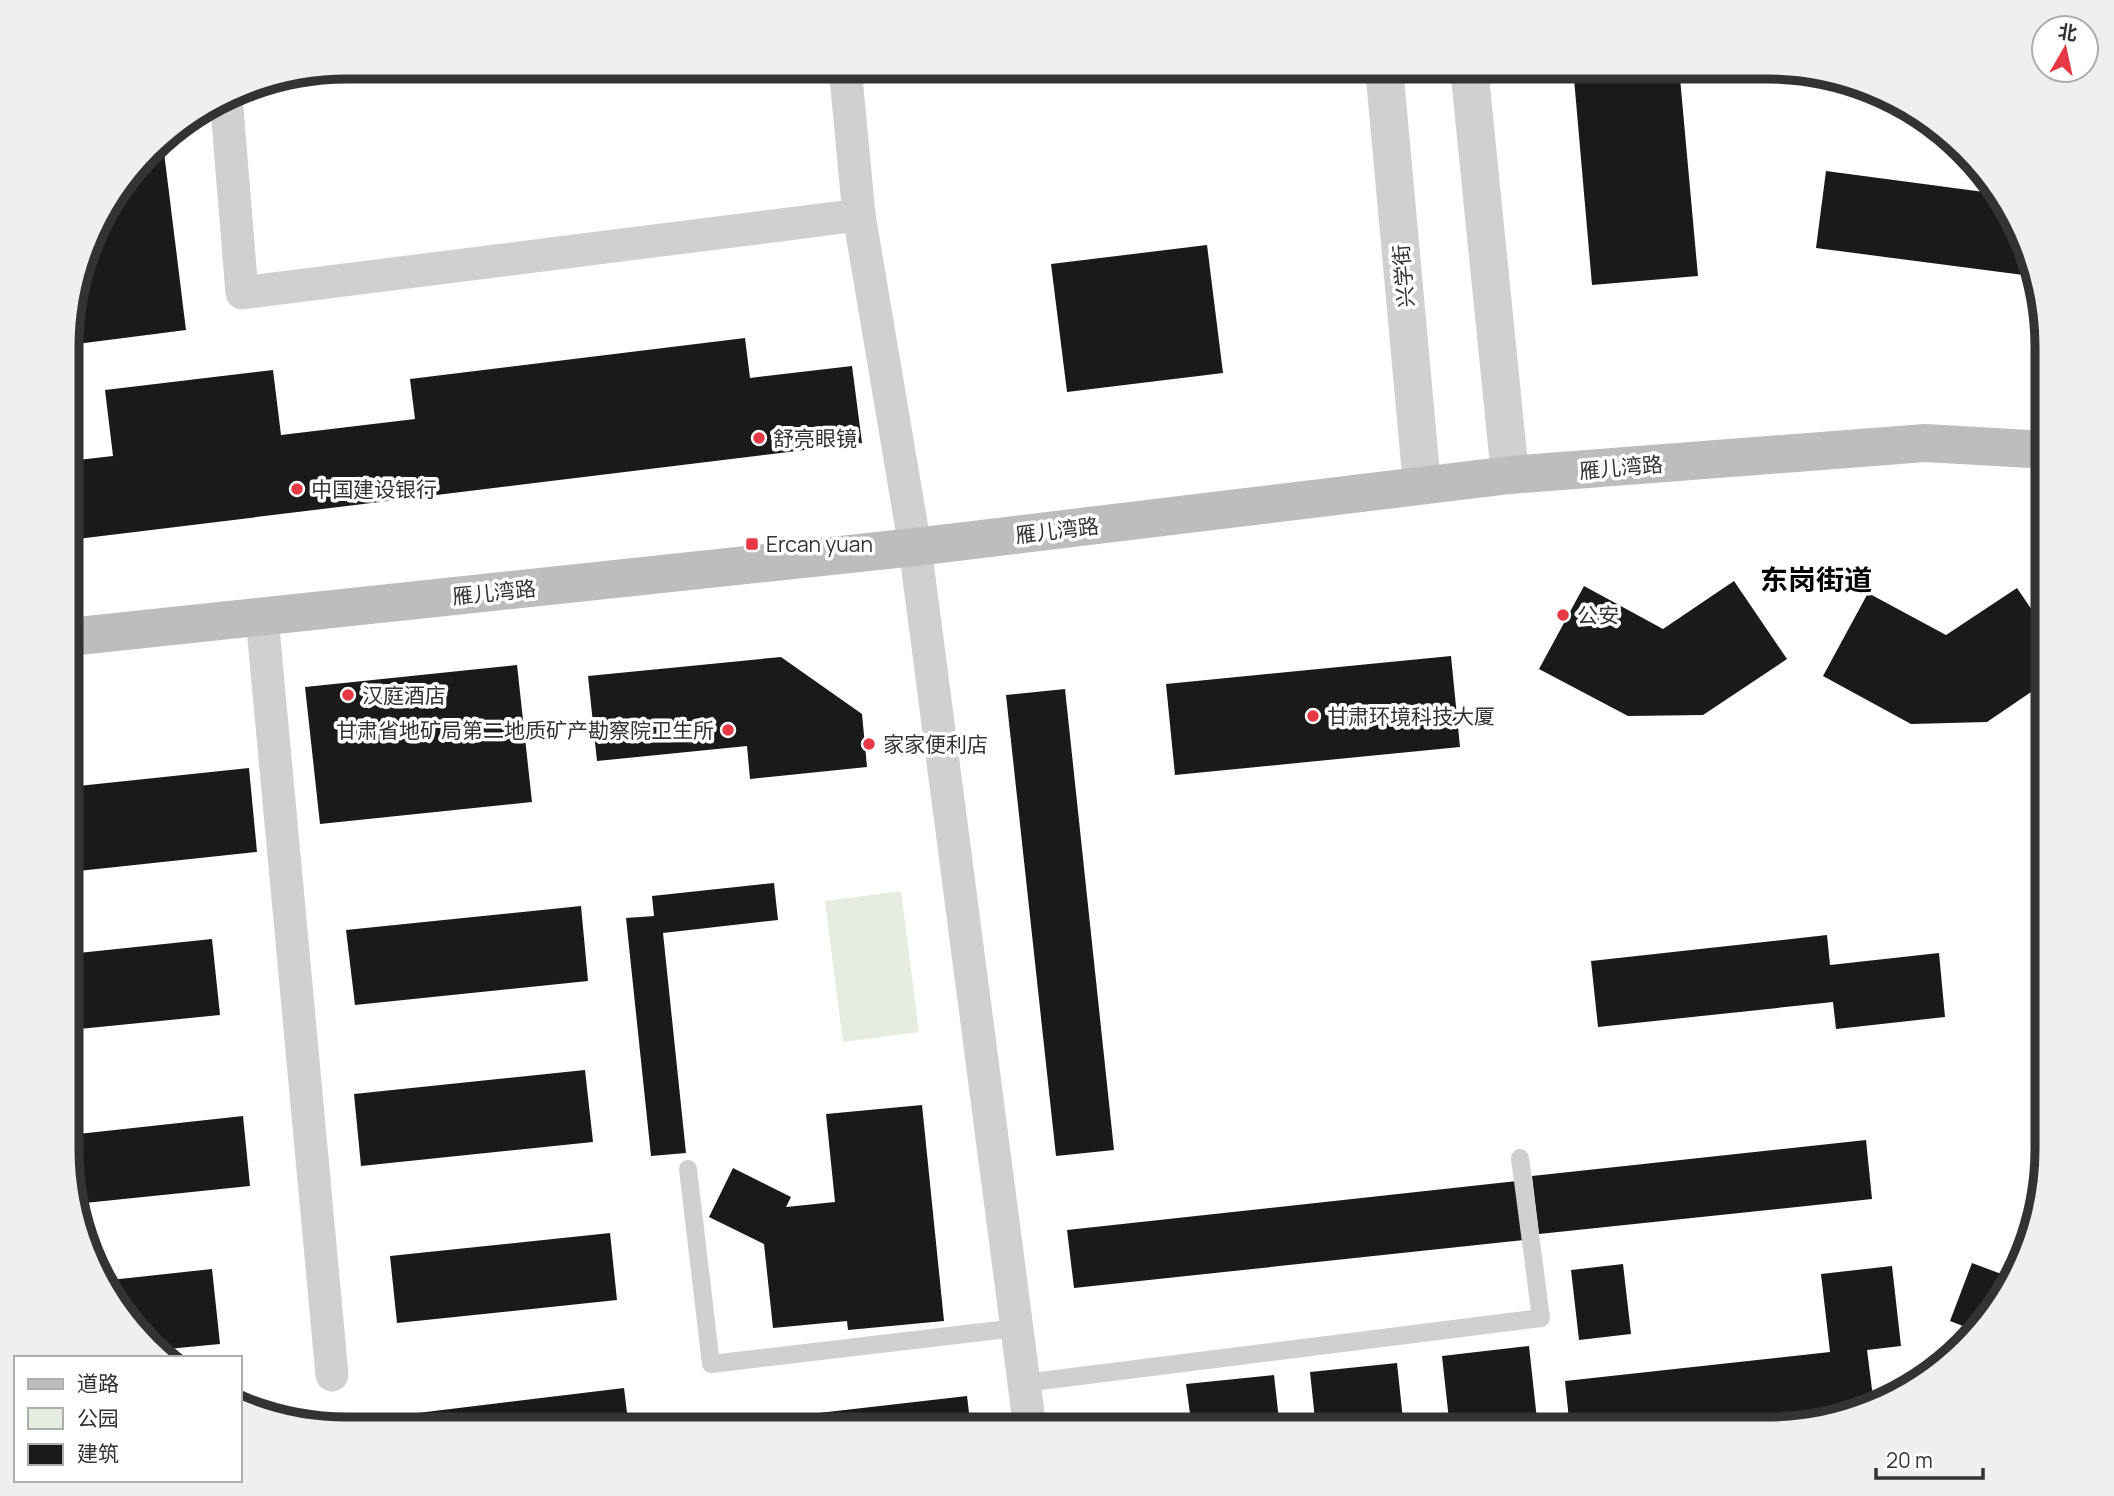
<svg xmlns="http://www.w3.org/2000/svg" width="2114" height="1496" viewBox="0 0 2114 1496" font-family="Manrope,'Noto Sans SC',sans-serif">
	<rect width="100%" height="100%" fill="#fff"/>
	<polygon fill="#e6ecdf" points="901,891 919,1032 843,1042 825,901"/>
	<g fill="#1a1a1a">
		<polygon points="913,67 1001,67 1001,68 914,79"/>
		<polygon points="1573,67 1679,67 1698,276 1592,285"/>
		<polygon points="162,136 186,330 69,345 69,310 96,222"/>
		<polygon points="1826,171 1999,194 2010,207 2031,276 1816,248"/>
		<polygon points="1207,245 1223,373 1067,392 1051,264"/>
		<polygon points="745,338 750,378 852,366 862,443 69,540 69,461 113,456 105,390 273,370 281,435 415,419 410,379"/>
		<polygon points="1734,581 1787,659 1703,715 1628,716 1539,669 1584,586 1663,629"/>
		<polygon points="2017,588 2047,632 2047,681 1987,722 1911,724 1823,676 1868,593 1946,635"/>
		<polygon points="1451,656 1460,747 1175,775 1166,684"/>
		<polygon points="781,657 862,714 867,767 750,779 747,746 597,761 588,676"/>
		<polygon points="517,665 532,802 320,824 305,687"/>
		<polygon points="1065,689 1114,1150 1056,1156 1006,695"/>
		<polygon points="249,768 257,852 69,872 69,787"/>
		<polygon points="774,883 778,920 663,933 686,1153 651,1156 626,918 654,916 652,896"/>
		<polygon points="581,906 588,981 355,1005 346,930"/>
		<polygon points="1827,935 1830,965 1939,953 1945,1017 1836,1029 1833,1002 1598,1027 1591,961"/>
		<polygon points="212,939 220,1015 69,1030 69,954"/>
		<polygon points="585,1070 593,1142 361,1166 354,1094"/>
		<polygon points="922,1105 944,1321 848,1330 847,1321 773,1328 764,1244 709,1217 733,1168 791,1197 786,1207 835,1202 826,1114"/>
		<polygon points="243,1116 250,1186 75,1204 69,1186 69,1135"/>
		<polygon points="1866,1140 1872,1199 1539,1234 1532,1176"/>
		<polygon points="1517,1181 1524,1240 1074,1288 1067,1230"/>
		<polygon points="610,1233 617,1300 397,1323 390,1256"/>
		<polygon points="1972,1263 2012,1278 1990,1320 1976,1331 1950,1321"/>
		<polygon points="1623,1264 1631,1334 1579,1340 1571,1270"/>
		<polygon points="1892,1266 1901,1346 1867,1350 1874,1405 1852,1410 1667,1429 1570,1429 1565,1381 1830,1352 1821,1274"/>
		<polygon points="212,1269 220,1344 157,1350 104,1290 101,1281"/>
		<polygon points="1529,1346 1538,1429 1450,1429 1442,1356"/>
		<polygon points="1397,1363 1404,1429 1316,1429 1310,1372"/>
		<polygon points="1274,1375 1280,1429 1192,1429 1186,1384"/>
		<polygon points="624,1388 629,1429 361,1429 360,1420"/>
		<polygon points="967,1396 971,1429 706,1429 706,1426"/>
	</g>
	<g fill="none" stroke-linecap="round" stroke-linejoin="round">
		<g stroke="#d0d0d0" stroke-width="18">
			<polyline points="688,1169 711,1364 1016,1328"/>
			<polyline points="1024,1383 1541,1318 1520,1158"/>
		</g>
		<g stroke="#d0d0d0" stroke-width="33">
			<polyline points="845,67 859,215 915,547 1030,1429"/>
			<polyline points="226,96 242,293 859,215"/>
			<polyline points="262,617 332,1375"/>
		</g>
		<g stroke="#d0d0d0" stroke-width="38">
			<polyline points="1384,67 1422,485"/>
			<polyline points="1469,67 1510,475"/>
		</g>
		<polyline stroke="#bdbdbd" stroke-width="38" points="69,637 915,547 1510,475 1925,443 2047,450"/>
	</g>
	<g fill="#e63946" stroke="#fff" stroke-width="2.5">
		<circle cx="759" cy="438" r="7"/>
		<circle cx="297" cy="489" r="7"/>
		<rect x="745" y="537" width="14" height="14" rx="3.5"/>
		<circle cx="1563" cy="615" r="7"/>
		<circle cx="348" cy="695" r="7"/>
		<circle cx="1313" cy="716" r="7"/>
		<circle cx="728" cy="730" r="7"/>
		<circle cx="869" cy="744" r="7"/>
	</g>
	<g text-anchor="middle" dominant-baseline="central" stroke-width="7" stroke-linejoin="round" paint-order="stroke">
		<g font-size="21" fill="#333" stroke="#fff">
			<text transform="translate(1403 276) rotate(-95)">兴学街</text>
			<text transform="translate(1621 467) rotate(-5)">雁儿湾路</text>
			<text transform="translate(1057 530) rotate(-7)">雁儿湾路</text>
			<text transform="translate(494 592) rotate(-6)">雁儿湾路</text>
		</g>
		<g font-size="21" fill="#333" stroke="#fff" text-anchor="start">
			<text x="773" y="438">舒亮眼镜</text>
			<text x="311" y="489">中国建设银行</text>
			<text x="766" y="544">Ercan yuan</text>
			<text x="1577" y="615">公安</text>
			<text x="362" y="695">汉庭酒店</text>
			<text x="1327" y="716">甘肃环境科技大厦</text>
			<text x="714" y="730" text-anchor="end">甘肃省地矿局第二地质矿产勘察院卫生所</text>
			<text x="883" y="744">家家便利店</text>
		</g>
		<g font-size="28" font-weight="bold" fill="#000" stroke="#fff">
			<text x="1816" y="579">东岗街道</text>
		</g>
	</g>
	<path d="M0 0H2114V1496H0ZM347 79H1767A268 268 0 0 1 2035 347V1149A268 268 0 0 1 1767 1417H347A268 268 0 0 1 79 1149V347A268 268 0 0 1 347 79Z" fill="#efefef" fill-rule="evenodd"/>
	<path fill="none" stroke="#333" stroke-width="9" d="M347 79H1767A268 268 0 0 1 2035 347V1149A268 268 0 0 1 1767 1417H347A268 268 0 0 1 79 1149V347A268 268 0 0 1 347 79Z"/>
	<rect x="14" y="1356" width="228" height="126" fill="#ffffff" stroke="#adadad" stroke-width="2"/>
	<rect x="28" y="1379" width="35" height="10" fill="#bdbdbd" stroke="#adadad" stroke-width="2"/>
	<text x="77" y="1391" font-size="21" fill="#333333">道路</text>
	<rect x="28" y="1408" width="35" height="21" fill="#e6ecdf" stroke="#adadad" stroke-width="2"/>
	<text x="77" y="1426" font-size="21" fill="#333333">公园</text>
	<rect x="28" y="1444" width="35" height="21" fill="#1a1a1a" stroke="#adadad" stroke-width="2"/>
	<text x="77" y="1461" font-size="21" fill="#333333">建筑</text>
	<g transform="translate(2065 49) rotate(9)"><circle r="33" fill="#ffffff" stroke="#adadad" stroke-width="2"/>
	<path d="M0-5L12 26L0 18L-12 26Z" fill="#e63946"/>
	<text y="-10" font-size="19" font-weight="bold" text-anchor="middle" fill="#333333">北</text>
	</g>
	<path d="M1876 1468v10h107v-10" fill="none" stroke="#333333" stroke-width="3.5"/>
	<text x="1886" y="1468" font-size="21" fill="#333333" stroke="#ffffff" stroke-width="5" paint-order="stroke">20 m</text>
</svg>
